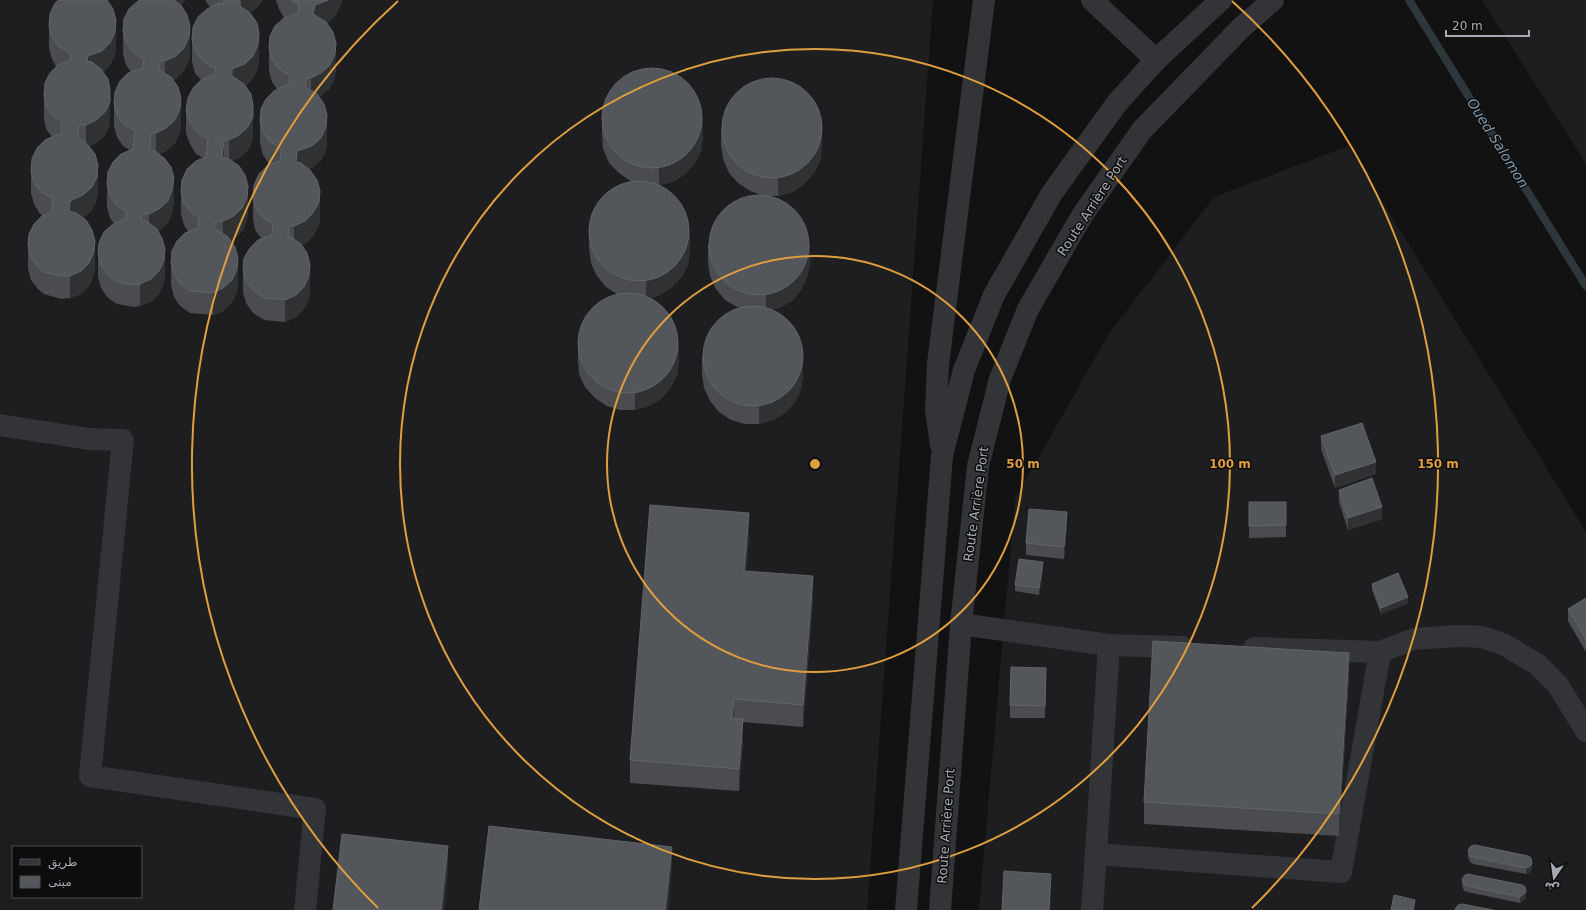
<svg xmlns="http://www.w3.org/2000/svg" width="1586" height="910" viewBox="0 0 1586 910" font-family="'DejaVu Sans',Vazirmatn,sans-serif">
	<rect width="100%" height="100%" fill="#121213"/>
	<g fill="#1e1e20" fill-rule="evenodd">
		<path d="M0,0H933L867,910H0ZM13,847H141V897H13Z"/>
		<polygon points="1482,0 1586,0 1586,164"/>
		<polygon points="1348,146 1586,532 1586,910 979,910 1015,499 1108,335 1214,197"/>
	</g>
	<g fill="none" stroke-linecap="round" stroke-linejoin="round">
		<polyline stroke="#2e373c" stroke-width="8" points="1409,0 1586,286"/>
		<g stroke="#333438" stroke-width="22">
			<polyline points="1092,0 1156,60"/>
			<polyline points="0,425 89,439 123,440 90,776 315,809 305,910"/>
			<polyline points="941,445 936,410 938,364 984,0"/>
			<polyline points="961,624 1109,645 1182,647"/>
			<polyline points="1254,648 1380,652"/>
			<polyline points="1096,854 1109,645"/>
			<polyline points="906,910 942,456 964,370 994,295 1052,193 1117,103 1156,60 1221,0"/>
			<polyline points="940,910 961,624 978,466 1000,379 1028,309 1083,214 1142,130 1242,27 1273,0"/>
			<polyline points="1092,910 1096,854 1341,872 1380,652 1414,639 1458,636 1482,637 1505,645 1537,664 1558,685 1586,731"/>
		</g>
	</g>
	<g fill="#4a4c4f">
		<polygon points="205,0 262,0 261,3 253,11 249,13 259,56 258,68 253,78 246,86 253,128 253,139 248,150 239,158 232,161 248,209 247,220 242,231 234,239 231,240 238,280 237,292 232,302 223,311 213,315 190,313 180,306 174,297 171,285 171,263 188,231 184,225 181,214 181,192 203,158 196,154 190,144 186,133 186,110 201,80 195,73 192,62 192,39 210,7"/>
		<polygon points="276,0 342,0 341,4 336,15 327,23 336,65 335,77 330,88 321,96 319,97 327,138 326,150 321,160 312,168 309,169 320,214 319,225 313,236 305,244 302,245 310,288 309,299 304,309 296,317 285,322 264,320 253,313 246,303 243,292 243,270 261,238 255,230 253,219 253,196 270,165 263,155 260,143 260,121 277,89 272,82 269,71 269,48 284,18 279,9"/>
		<polygon points="182,4 180,5 190,49 189,60 184,71 176,79 173,80 181,120 180,132 175,143 166,151 159,154 174,201 172,213 168,223 158,232 165,272 164,283 159,294 151,302 140,306 134,307 117,304 108,298 101,288 98,277 98,254 114,224 110,218 107,207 107,184 130,150 123,146 117,137 114,126 114,103 131,72 126,65 123,54 123,31 124,19"/>
		<polygon points="49,26 116,43 115,55 110,65 103,72 110,113 110,124 105,135 96,143 89,146 98,188 97,199 92,210 83,218 95,263 94,275 89,286 81,294 70,298 61,299 44,294 38,289 31,280 28,269 28,246 43,216 40,214 34,204 31,193 31,171 52,137 46,129 44,118 44,95 56,66 52,59 49,48"/>
		<polygon points="602,118 703,136 701,151 695,163 685,174 673,182 660,185 690,249 688,264 682,277 672,287 660,295 651,298 679,361 677,375 670,388 661,399 649,406 635,410 620,410 607,406 595,398 585,387 579,374 578,360 578,342 617,294 606,287 597,276 591,263 589,248 589,230 632,182 619,173 609,163 603,149 602,135"/>
		<polygon points="721,128 822,146 820,161 814,173 804,184 792,192 778,196 769,196 810,263 807,277 801,290 792,301 779,308 772,310 803,375 801,389 795,402 785,413 773,420 759,424 745,424 731,420 719,412 710,401 704,388 702,374 702,356 739,308 725,300 716,289 710,276 708,262 708,244 761,195 750,191 738,183 729,173 723,159 721,145"/>
		<polygon points="1321,436 1376,474 1335,488 1321,449"/>
		<polygon points="1339,490 1382,519 1348,530 1339,502"/>
		<polygon points="1249,502 1286,502 1286,537 1249,538"/>
		<polygon points="1067,525 1064,559 1026,555 1026,543"/>
		<polygon points="749,536 746,571 813,599 803,727 743,722 743,741 739,791 630,783 630,760"/>
		<polygon points="1043,569 1039,595 1015,591 1015,585"/>
		<polygon points="1372,584 1408,603 1381,614 1372,590"/>
		<polygon points="1586,598 1586,652 1568,621 1568,609"/>
		<polygon points="1046,668 1045,718 1010,718 1010,705"/>
		<polygon points="1349,676 1339,836 1144,824 1144,802"/>
		<polygon points="1468,850 1532,870 1529,873 1526,874 1473,864 1470,862 1468,857"/>
		<polygon points="1462,879 1526,898 1520,903 1467,892 1464,891 1462,885"/>
	</g>
	<g fill="#2f3133">
		<polygon points="167,0 186,0 182,4 169,9"/>
		<polygon points="240,0 262,0 261,3 253,11 241,16 240,6"/>
		<polygon points="328,0 342,0 341,4 336,15 328,23 315,28 313,14 315,5"/>
		<polygon points="116,20 116,43 115,55 110,65 102,73 87,61 88,56"/>
		<polygon points="190,26 190,49 189,60 184,71 176,79 165,84 165,61"/>
		<polygon points="259,34 259,56 258,68 253,78 245,87 232,76 232,69"/>
		<polygon points="336,43 336,65 335,77 330,88 321,96 311,100 311,78"/>
		<polygon points="110,90 110,124 105,135 96,143 86,148 86,125"/>
		<polygon points="181,98 181,120 180,132 175,143 166,151 156,156 156,133"/>
		<polygon points="253,105 253,139 248,150 239,158 229,163 229,140"/>
		<polygon points="327,115 327,138 326,150 321,160 312,168 297,173 296,162 297,151"/>
		<polygon points="703,119 703,136 701,151 695,163 685,174 673,182 659,186 659,168"/>
		<polygon points="79,125 79,148 78,137"/>
		<polygon points="822,129 822,146 820,161 814,173 804,184 792,192 778,196 778,178"/>
		<polygon points="151,133 151,156 150,150"/>
		<polygon points="224,140 224,163 222,157"/>
		<polygon points="98,165 98,188 97,199 92,210 83,218 69,211 70,201"/>
		<polygon points="174,178 174,201 172,213 168,223 159,231 149,236 149,214"/>
		<polygon points="248,186 248,209 247,220 242,231 234,239 223,244 223,221"/>
		<polygon points="320,191 320,214 319,225 313,236 305,244 294,249 294,226"/>
		<polygon points="690,232 690,249 688,264 682,277 672,287 660,295 646,299 646,281"/>
		<polygon points="95,241 95,263 94,275 89,286 81,294 70,298 70,276"/>
		<polygon points="810,245 810,263 807,277 801,290 792,301 779,308 766,312 766,294"/>
		<polygon points="165,249 165,272 164,283 159,294 151,302 140,306 140,284"/>
		<polygon points="238,258 238,280 237,292 232,302 223,311 213,315 213,293"/>
		<polygon points="310,265 310,288 309,299 304,309 296,317 285,322 285,300"/>
		<polygon points="679,343 679,361 677,375 670,388 661,399 649,406 635,410 635,392"/>
		<polygon points="803,357 803,375 801,389 795,402 785,413 773,420 759,424 759,407"/>
		<polygon points="1376,462 1376,474 1335,488 1335,475"/>
		<polygon points="1382,507 1382,519 1348,530 1348,518"/>
		<polygon points="1067,512 1067,525 1064,559 1064,547"/>
		<polygon points="749,513 749,536 744,593 744,571"/>
		<polygon points="1043,562 1043,569 1039,595 1039,588"/>
		<polygon points="813,576 813,599 803,727 803,705"/>
		<polygon points="1408,597 1408,603 1381,614 1381,608"/>
		<polygon points="1349,653 1349,676 1339,836 1339,814"/>
		<polygon points="734,699 734,722 732,718"/>
		<polygon points="743,719 743,741 739,791 739,769"/>
		<polygon points="448,846 448,869 444,910 441,910"/>
		<polygon points="672,847 672,869 668,910 665,910"/>
		<polygon points="1532,864 1532,870 1529,873 1526,874 1526,868"/>
		<polygon points="1051,874 1051,891 1050,910 1049,910"/>
		<polygon points="1526,892 1526,898 1520,903 1520,897"/>
		<polygon points="1415,900 1415,910 1413,910"/>
	</g>
	<g fill="#53565a" stroke="#606368">
		<polygon points="59,0 107,0 113,9 116,20 115,32 110,43 102,51 88,56 87,61 92,62 101,69 108,79 110,90 110,102 105,112 96,120 86,125 79,125 78,137 88,145 95,154 98,165 97,177 92,187 83,195 70,201 69,211 76,213 86,220 92,230 95,241 94,252 89,263 81,271 70,276 61,276 44,272 38,267 31,257 28,246 29,234 34,224 42,216 51,212 53,199 40,191 34,182 31,171 32,159 37,148 45,140 56,135 61,135 62,122 53,116 46,106 44,95 45,83 50,73 58,65 70,60 71,54 58,46 52,37 49,26 50,14 55,3"/>
		<polygon points="140,0 174,0 181,5 187,15 190,26 189,37 184,48 176,56 165,61 160,61 159,70 171,77 178,87 181,98 180,109 175,120 166,128 156,133 151,133 150,150 155,151 164,158 171,167 174,178 172,190 168,201 159,209 149,214 142,214 141,220 146,221 156,228 162,238 165,249 164,261 159,271 151,279 140,284 134,285 117,282 108,275 101,265 98,254 99,243 104,232 113,224 125,219 126,211 116,205 110,195 107,184 108,172 113,162 121,154 133,149 135,131 123,124 117,114 114,103 115,92 120,81 128,73 143,68 144,59 133,52 126,42 123,31 124,19 129,9 138,1"/>
		<polygon points="224,0 240,0 240,6 250,13 257,23 259,34 258,45 253,56 245,64 232,69 232,76 244,84 251,94 253,105 253,117 248,127 239,135 229,140 224,140 222,157 229,159 239,166 245,175 248,186 247,198 242,208 234,216 223,221 215,222 214,228 228,237 235,247 238,258 237,269 232,280 223,288 213,293 190,291 180,284 174,274 171,263 172,251 177,241 185,233 198,228 199,218 191,212 184,203 181,192 182,180 187,169 196,161 206,157 208,139 196,131 190,122 186,110 188,98 193,88 201,80 212,75 215,75 216,68 211,67 202,60 195,50 192,39 193,27 198,17 207,9 217,4 224,3"/>
		<polygon points="291,0 328,0 315,5 313,14 326,22 333,32 336,43 335,54 330,65 321,73 311,78 306,78 305,87 317,94 324,104 327,115 326,127 321,138 312,146 297,151 296,162 301,163 310,170 317,180 320,191 319,202 313,213 305,221 294,226 289,226 288,236 291,237 301,244 307,253 310,265 309,276 304,287 296,295 285,300 264,298 253,290 246,281 243,270 244,258 250,248 258,240 272,235 273,224 262,217 255,207 253,196 254,185 259,174 267,166 280,161 281,149 269,141 263,132 260,121 261,109 266,99 274,91 285,85 289,85 290,76 279,69 272,59 269,48 270,36 275,26 284,18 298,13 299,4 295,3"/>
		<circle cx="652" cy="118" r="50"/>
		<circle cx="772" cy="128" r="50"/>
		<circle cx="639" cy="231" r="50"/>
		<circle cx="759" cy="245" r="50"/>
		<circle cx="628" cy="343" r="50"/>
		<circle cx="753" cy="356" r="50"/>
		<polygon points="1362,423 1376,462 1335,475 1321,436"/>
		<polygon points="1372,478 1382,507 1348,518 1339,490"/>
		<polygon points="1249,502 1286,502 1286,525 1249,526"/>
		<polygon points="650,505 749,513 744,571 813,576 803,705 734,699 732,718 743,719 739,769 630,760"/>
		<polygon points="1029,509 1067,512 1064,547 1026,543"/>
		<polygon points="1019,559 1043,562 1039,588 1015,585"/>
		<polygon points="1398,573 1408,597 1381,608 1372,584"/>
		<polygon points="1586,598 1586,640 1568,609"/>
		<polygon points="1153,641 1349,653 1339,814 1144,802"/>
		<polygon points="1011,667 1046,668 1045,706 1010,705"/>
		<polygon points="489,826 672,847 665,910 479,910"/>
		<polygon points="342,834 448,846 441,910 333,910"/>
		<polygon points="1475,845 1528,856 1531,858 1532,864 1529,867 1526,868 1473,857 1470,856 1468,850 1471,846"/>
		<polygon points="1004,871 1051,874 1049,910 1002,910"/>
		<polygon points="1468,874 1522,885 1525,887 1526,892 1520,897 1467,886 1464,884 1462,879 1465,875"/>
		<polygon points="1394,895 1415,900 1413,910 1391,910"/>
		<polygon points="1462,904 1493,910 1455,910 1455,909 1458,905"/>
	</g>
	<g fill="none" stroke="#df9e3e" stroke-width="2">
		<circle cx="815" cy="464" r="208"/>
		<circle cx="815" cy="464" r="415"/>
		<path d="M378 908A623 623 0 0 1 398 1M1232 1A623 623 0 0 1 1252 908"/>
	</g>
	<g text-anchor="middle" dominant-baseline="central" stroke-width="3" stroke-linejoin="round" paint-order="stroke">
		<g font-size="13" fill="#a4aab2" stroke="#0d0d0e">
			<text transform="translate(1092 206) rotate(-57)">Route Arrière Port</text>
			<text transform="translate(976 504) rotate(-82)">Route Arrière Port</text>
			<text transform="translate(946 826) rotate(-86)">Route Arrière Port</text>
		</g>
		<g font-size="14" font-style="italic" fill="#7e99aa" stroke="#0d0d0e">
			<text transform="translate(1498 143) rotate(58)">Oued Salomon</text>
		</g>
	</g>
	<circle cx="815" cy="464" r="6" fill="#df9e3e" stroke="#0d0d0e" stroke-width="2"/>
	<g font-size="12" text-anchor="middle" font-weight="bold" fill="#df9e3e" stroke="#0d0d0e" stroke-width="3" stroke-linejoin="round" paint-order="stroke">
		<text x="1023" y="468">50 m</text>
		<text x="1230" y="468">100 m</text>
		<text x="1438" y="468">150 m</text>
	</g>
	<rect x="12" y="846" width="130" height="52" fill="#0d0d0e" stroke="#494c50"/>
	<rect x="20" y="859" width="20" height="6" fill="#333438" stroke="#494c50"/>
	<text x="48" y="866" font-size="12" fill="#a4aab2">طريق</text>
	<rect x="20" y="876" width="20" height="12" fill="#53565a" stroke="#494c50"/>
	<text x="48" y="886" font-size="12" fill="#a4aab2">مبنى</text>
	<g transform="translate(1554 878) rotate(193)" stroke="#0d0d0e" stroke-width="3" paint-order="stroke">
	<path d="M0-3L7 15L0 10L-7 15Z" fill="#a4aab2"/>
	<text y="-6" font-size="11" font-weight="bold" text-anchor="middle" fill="#a4aab2">ش</text>
	</g>
	<path d="M1446 30v6h83v-6" fill="none" stroke="#a4aab2" stroke-width="2"/>
	<text x="1452" y="30" font-size="12" fill="#a4aab2" stroke="#0d0d0e" stroke-width="3" paint-order="stroke">20 m</text>
</svg>
